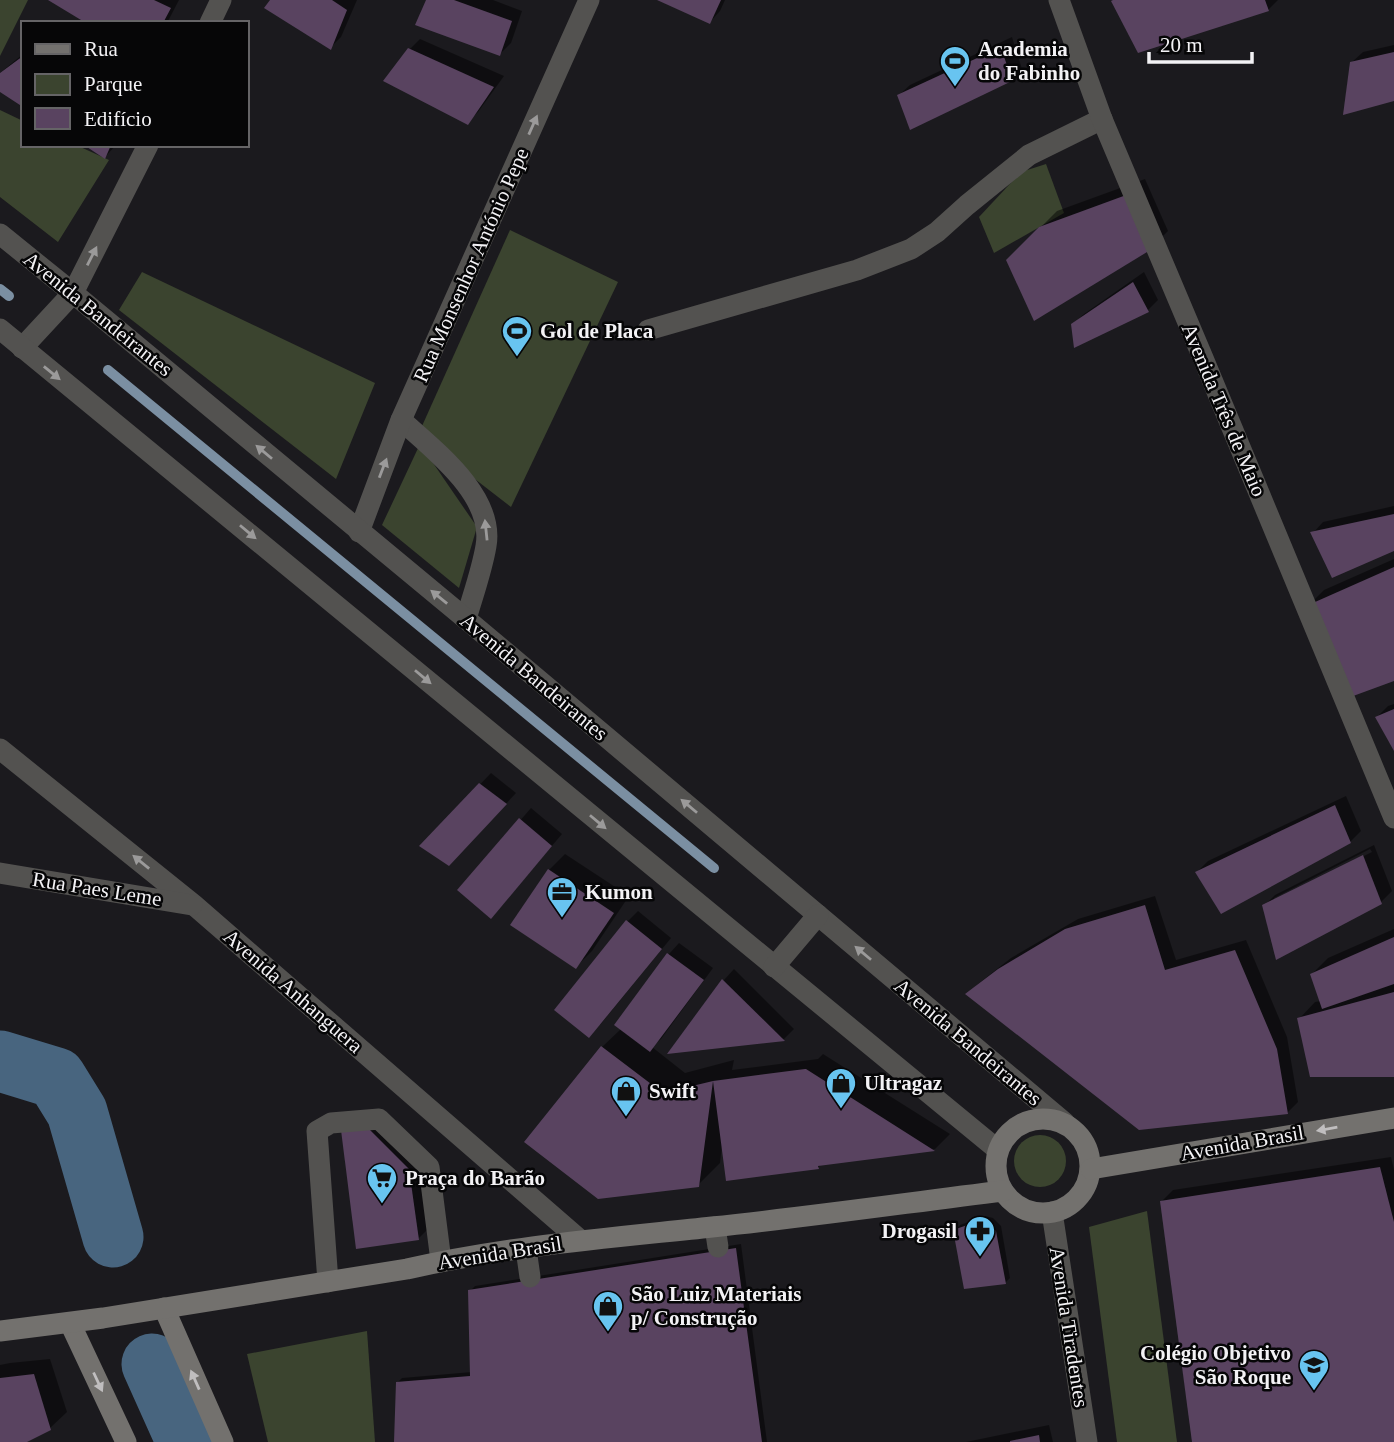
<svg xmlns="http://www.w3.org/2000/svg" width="1394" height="1442" viewBox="0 0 1394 1442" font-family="Georgia,serif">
	<rect width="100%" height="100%" fill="#1b1a1e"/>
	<g fill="#3b442f">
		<polygon points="0,0 28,0 0,56"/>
		<polygon points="0,110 23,121 23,145 76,145 109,160 58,242 0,197"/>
		<polygon points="1046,164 1064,213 994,253 979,217 1021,172"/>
		<polygon points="510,230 618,282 511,507 418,435"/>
		<polygon points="142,272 375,383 336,479 119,310"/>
		<polygon points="420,444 477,527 459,588 382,525"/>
		<circle cx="1040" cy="1161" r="26"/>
		<polygon points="1147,1211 1177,1442 1117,1442 1089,1227"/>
		<polygon points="367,1331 375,1442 268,1442 247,1354"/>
	</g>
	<g fill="#0007" fill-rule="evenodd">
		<polygon points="52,0 179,0 167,23 90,23"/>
		<polygon points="272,0 357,0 341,37 331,47"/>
		<polygon points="428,0 493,0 522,11 511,43 500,54"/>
		<polygon points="661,0 725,0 720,11 710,22"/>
		<polygon points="1114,0 1278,0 1268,10"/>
		<polygon points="1012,37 1022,69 1011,80 899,95 910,85"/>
		<polygon points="420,39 504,76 478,112 467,122 409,50"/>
		<polygon points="1394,45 1394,99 1351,63 1363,52"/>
		<polygon points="23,54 23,105 0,90 0,73"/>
		<polygon points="87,145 116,145 105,157"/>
		<polygon points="1145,179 1168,231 1151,248 1008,260 1057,211"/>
		<polygon points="1144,272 1158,300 1148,310 1072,325 1084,314"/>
		<polygon points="1394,506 1394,549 1313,533 1323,522"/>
		<polygon points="1394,559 1394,679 1308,606 1324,590"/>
		<polygon points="1394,704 1394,747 1377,717 1388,706"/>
		<polygon points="491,773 516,793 460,853 422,845"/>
		<polygon points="1346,796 1361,831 1350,842 1197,872 1208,861"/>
		<polygon points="531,808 562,834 501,906 460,890"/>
		<path d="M1374,845L1392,891L1381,902L1264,906L1275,895ZM1370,849L1372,852L1274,901V898Z"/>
		<polygon points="565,854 629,896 592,951 576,967 549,870"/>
		<polygon points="1155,896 1176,960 1246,940 1287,1037 1298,1102 1287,1113 968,994 978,984 1011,958 1078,919"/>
		<polygon points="638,911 671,938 600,1025 556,1009 628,921"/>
		<polygon points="1394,929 1394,1075 1299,1019 1315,1002 1321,1001 1312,974 1328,958"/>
		<polygon points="679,943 713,968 661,1039 652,1047 685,1073 734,1060 732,1070 818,1059 823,1054 950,1134 935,1149 821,1164 818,1168 722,1146 720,1163 698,1185 602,1047 621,1029 616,1025 669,954"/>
		<polygon points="734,969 794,1029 784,1039 671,1052 724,980"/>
		<polygon points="359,1114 425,1153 435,1222 419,1238"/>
		<polygon points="1391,1157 1394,1170 1394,1442 1194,1442 1162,1201 1173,1190"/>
		<polygon points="985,1216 993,1218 1001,1226 1010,1278 1005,1283 955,1230 960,1225"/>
		<polygon points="741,1244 767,1442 396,1442 397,1383 402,1378 472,1372 470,1291 475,1286"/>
		<polygon points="50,1359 67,1412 50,1428 23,1442 0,1442 0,1365 10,1363"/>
		<polygon points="1049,1425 1053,1442 966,1442"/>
	</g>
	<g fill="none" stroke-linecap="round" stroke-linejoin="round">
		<g stroke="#7b8fa2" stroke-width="10">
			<polyline points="0,289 9,296"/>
			<polyline points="108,370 714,868"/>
		</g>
		<g stroke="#48657f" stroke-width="61">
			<polyline points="0,1061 56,1078 77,1112 113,1237"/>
			<polyline points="152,1364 187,1442"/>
		</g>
	</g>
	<g fill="#594360">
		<polygon points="48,0 154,0 171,8 163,23 86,23"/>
		<polygon points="270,0 332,0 347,10 331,50 264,8"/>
		<polygon points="426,0 454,0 512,21 500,56 415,25"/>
		<polygon points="657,0 721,0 710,24"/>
		<polygon points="1113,0 1265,0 1269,11 1138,53 1111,1"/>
		<polygon points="1001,47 1012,81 910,130 897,95"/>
		<polygon points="408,48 494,87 468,125 383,81"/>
		<polygon points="1394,52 1394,101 1343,115 1350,62"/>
		<polygon points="23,56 23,107 0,92 0,73"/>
		<polygon points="84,145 111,145 105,159"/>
		<polygon points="1129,194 1152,249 1034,321 1006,260 1039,227"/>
		<polygon points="1133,282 1149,312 1074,348 1071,324"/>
		<polygon points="1394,514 1394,551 1332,578 1310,532"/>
		<polygon points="1394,567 1394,681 1345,699 1306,606"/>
		<polygon points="1394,709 1394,751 1375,717"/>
		<polygon points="479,783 507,804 449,866 419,846"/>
		<polygon points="1335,805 1351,843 1221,914 1195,872"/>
		<polygon points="519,818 552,846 491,919 457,890"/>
		<polygon points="1363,855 1382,904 1276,960 1262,905"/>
		<polygon points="548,869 614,913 576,969 510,925"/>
		<polygon points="1145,905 1165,970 1235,950 1277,1049 1288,1114 1139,1130 965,994 998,969 1065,929"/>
		<polygon points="626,920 662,949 589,1038 554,1010"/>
		<polygon points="1394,937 1394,984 1322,1009 1310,974"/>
		<polygon points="667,953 704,980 650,1052 614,1025"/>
		<polygon points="722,979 785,1041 667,1054"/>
		<polygon points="1394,992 1394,1077 1310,1077 1297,1018"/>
		<polygon points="601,1046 663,1093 713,1081 699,1187 598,1199 524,1142"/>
		<polygon points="805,1069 806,1069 935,1151 818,1166 819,1169 726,1181 713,1081"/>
		<polygon points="368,1128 409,1169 419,1240 356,1249 341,1130"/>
		<polygon points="1380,1167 1394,1222 1394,1442 1192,1442 1160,1201"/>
		<polygon points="979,1221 988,1222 996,1231 1006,1284 964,1289 953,1230"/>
		<polygon points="736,1248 762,1442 394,1442 396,1382 470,1376 468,1290"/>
		<polygon points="34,1374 51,1430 27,1442 0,1442 0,1378"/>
		<polygon points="1039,1435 1040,1442 1010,1442 1010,1441"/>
	</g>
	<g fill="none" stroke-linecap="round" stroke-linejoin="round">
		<g stroke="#535250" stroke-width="21">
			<polyline points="648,330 857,270 911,249 937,232 967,205 1029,155 1102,119"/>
			<path d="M401,420C434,450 495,496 486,546C482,570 473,595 466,619"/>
			<polyline points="715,1227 718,1247"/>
			<polyline points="526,1249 530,1277"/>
			<polyline points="328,1282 317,1131 331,1123 379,1119 429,1167 441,1261"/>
		</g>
		<g stroke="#535250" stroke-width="21">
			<polyline points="210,23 221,0"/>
			<polyline points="22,348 73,293 148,145"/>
			<polyline points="359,532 401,420 589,0"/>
			<polyline points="0,749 194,905 580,1240"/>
			<polyline points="0,873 192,905"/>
			<polyline points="1052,1212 1087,1442"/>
		</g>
		<g stroke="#535250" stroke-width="21">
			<polyline points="1059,0 1102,119 1203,358 1394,818"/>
			<polyline points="0,234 73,293 466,619 1065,1123"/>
			<polyline points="0,329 998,1150"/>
			<polyline points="774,967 818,915"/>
		</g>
		<g stroke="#73716e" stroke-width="21">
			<circle cx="1043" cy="1166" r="47"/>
			<polyline points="1091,1169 1394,1118"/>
			<polyline points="164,1308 223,1442"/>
			<polyline points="70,1323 126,1442"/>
			<path d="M0,1331L103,1318L407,1269C507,1246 610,1238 712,1227C809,1217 906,1203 1003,1191"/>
		</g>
	</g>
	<defs><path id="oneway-solid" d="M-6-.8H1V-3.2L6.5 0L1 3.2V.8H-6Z" transform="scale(1.75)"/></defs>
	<g fill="#9b9a9a">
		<use href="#oneway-solid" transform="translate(533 125) rotate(-66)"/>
		<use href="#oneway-solid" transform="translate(92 256) rotate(-63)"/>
		<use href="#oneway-solid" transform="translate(52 373) rotate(39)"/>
		<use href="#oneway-solid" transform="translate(264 452) rotate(-140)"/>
		<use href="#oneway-solid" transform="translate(383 468) rotate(-69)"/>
		<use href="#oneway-solid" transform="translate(486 530) rotate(-96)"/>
		<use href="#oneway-solid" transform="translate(248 532) rotate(40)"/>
		<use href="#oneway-solid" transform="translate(439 597) rotate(-141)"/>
		<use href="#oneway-solid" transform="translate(423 677) rotate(40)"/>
		<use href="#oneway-solid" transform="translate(689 806) rotate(-140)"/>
		<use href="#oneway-solid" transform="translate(598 822) rotate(40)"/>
		<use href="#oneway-solid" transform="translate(141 862) rotate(-141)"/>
		<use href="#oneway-solid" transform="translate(863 953) rotate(-140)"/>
	</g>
	<g fill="#c0bebf">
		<use href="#oneway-solid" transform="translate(1327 1129) rotate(170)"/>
		<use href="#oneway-solid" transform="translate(195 1380) rotate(-114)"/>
		<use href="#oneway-solid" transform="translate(98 1382) rotate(65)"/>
	</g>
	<defs>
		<g id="stadium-pin" transform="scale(1.575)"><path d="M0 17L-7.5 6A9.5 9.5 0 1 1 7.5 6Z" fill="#68c4f0" stroke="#060607"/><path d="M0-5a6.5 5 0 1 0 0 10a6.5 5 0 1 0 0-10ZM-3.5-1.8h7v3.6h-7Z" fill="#111"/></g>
		<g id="office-pin" transform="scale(1.575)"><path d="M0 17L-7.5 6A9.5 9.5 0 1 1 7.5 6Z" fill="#68c4f0" stroke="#060607"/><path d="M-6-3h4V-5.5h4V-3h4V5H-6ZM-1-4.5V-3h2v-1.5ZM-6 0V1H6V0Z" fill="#111"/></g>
		<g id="shop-pin" transform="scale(1.575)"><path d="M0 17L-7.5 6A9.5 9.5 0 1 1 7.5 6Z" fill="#68c4f0" stroke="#060607"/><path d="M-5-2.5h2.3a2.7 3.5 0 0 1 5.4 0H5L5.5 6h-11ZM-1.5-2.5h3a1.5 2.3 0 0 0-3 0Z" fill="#111"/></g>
		<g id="supermarket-pin" transform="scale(1.575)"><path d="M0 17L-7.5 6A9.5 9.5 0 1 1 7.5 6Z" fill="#68c4f0" stroke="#060607"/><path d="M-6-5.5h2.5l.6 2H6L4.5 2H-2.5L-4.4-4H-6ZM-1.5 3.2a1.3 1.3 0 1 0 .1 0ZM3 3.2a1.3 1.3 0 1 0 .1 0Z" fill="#111"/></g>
		<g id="pharmacy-pin" transform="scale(1.575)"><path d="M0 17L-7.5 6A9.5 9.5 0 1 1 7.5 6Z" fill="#68c4f0" stroke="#060607"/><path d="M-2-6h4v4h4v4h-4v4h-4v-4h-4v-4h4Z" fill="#111"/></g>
		<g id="school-pin" transform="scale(1.575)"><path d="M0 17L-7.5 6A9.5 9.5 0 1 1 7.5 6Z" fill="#68c4f0" stroke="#060607"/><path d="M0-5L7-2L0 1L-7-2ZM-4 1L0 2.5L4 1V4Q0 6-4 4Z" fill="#111"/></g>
	</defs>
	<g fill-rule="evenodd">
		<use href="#stadium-pin" x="955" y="61"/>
		<use href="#stadium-pin" x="517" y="331"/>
		<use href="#office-pin" x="562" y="892"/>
		<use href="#shop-pin" x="841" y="1083"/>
		<use href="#shop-pin" x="626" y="1091"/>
		<use href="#supermarket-pin" x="382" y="1178"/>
		<use href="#pharmacy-pin" x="980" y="1231"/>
		<use href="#shop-pin" x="608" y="1306"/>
		<use href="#school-pin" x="1314" y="1365"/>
	</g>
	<g text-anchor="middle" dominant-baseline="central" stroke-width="5" stroke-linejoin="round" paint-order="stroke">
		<g font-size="21" font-weight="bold" fill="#f3f2f5" stroke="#060607" text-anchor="start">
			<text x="978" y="49">Academia<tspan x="978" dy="24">do Fabinho</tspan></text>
			<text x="540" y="331">Gol de Placa</text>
			<text x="585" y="892">Kumon</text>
			<text x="864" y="1083">Ultragaz</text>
			<text x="649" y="1091">Swift</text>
			<text x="405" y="1178">Praça do Barão</text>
			<text x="957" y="1231" text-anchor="end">Drogasil</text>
			<text x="631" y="1294">São Luiz Materiais<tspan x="631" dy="24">p/ Construção</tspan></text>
			<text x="1291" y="1353" text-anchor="end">Colégio Objetivo<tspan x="1291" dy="24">São Roque</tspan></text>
		</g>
		<g font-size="21" fill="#f3f2f5" stroke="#060607">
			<text transform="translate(471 265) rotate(-66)">Rua Monsenhor António Pepe</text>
			<text transform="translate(98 314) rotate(39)">Avenida Bandeirantes</text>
			<text transform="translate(1224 410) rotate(67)">Avenida Três de Maio</text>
			<text transform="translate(534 677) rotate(40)">Avenida Bandeirantes</text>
			<text transform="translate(97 889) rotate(9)">Rua Paes Leme</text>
			<text transform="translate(293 991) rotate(41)">Avenida Anhanguera</text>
			<text transform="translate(968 1042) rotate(40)">Avenida Bandeirantes</text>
			<text transform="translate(1242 1143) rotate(-10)">Avenida Brasil</text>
			<text transform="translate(500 1253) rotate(-9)">Avenida Brasil</text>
			<text transform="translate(1069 1327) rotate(81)">Avenida Tiradentes</text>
		</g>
	</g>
	<rect x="21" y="21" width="228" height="126" fill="#060607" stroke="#656466" stroke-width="2"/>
	<rect x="35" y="44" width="35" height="10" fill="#73716e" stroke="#656466" stroke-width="2"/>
	<text x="84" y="56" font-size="21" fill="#f3f2f5">Rua</text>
	<rect x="35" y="74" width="35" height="21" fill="#3b442f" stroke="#656466" stroke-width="2"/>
	<text x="84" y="91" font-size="21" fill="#f3f2f5">Parque</text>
	<rect x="35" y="108" width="35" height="21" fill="#594360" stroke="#656466" stroke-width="2"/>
	<text x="84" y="126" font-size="21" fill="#f3f2f5">Edifício</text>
	<path d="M1149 52v10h103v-10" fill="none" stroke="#f3f2f5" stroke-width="3.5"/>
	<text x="1160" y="52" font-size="21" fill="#f3f2f5" stroke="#060607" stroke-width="5" paint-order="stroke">20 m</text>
</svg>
